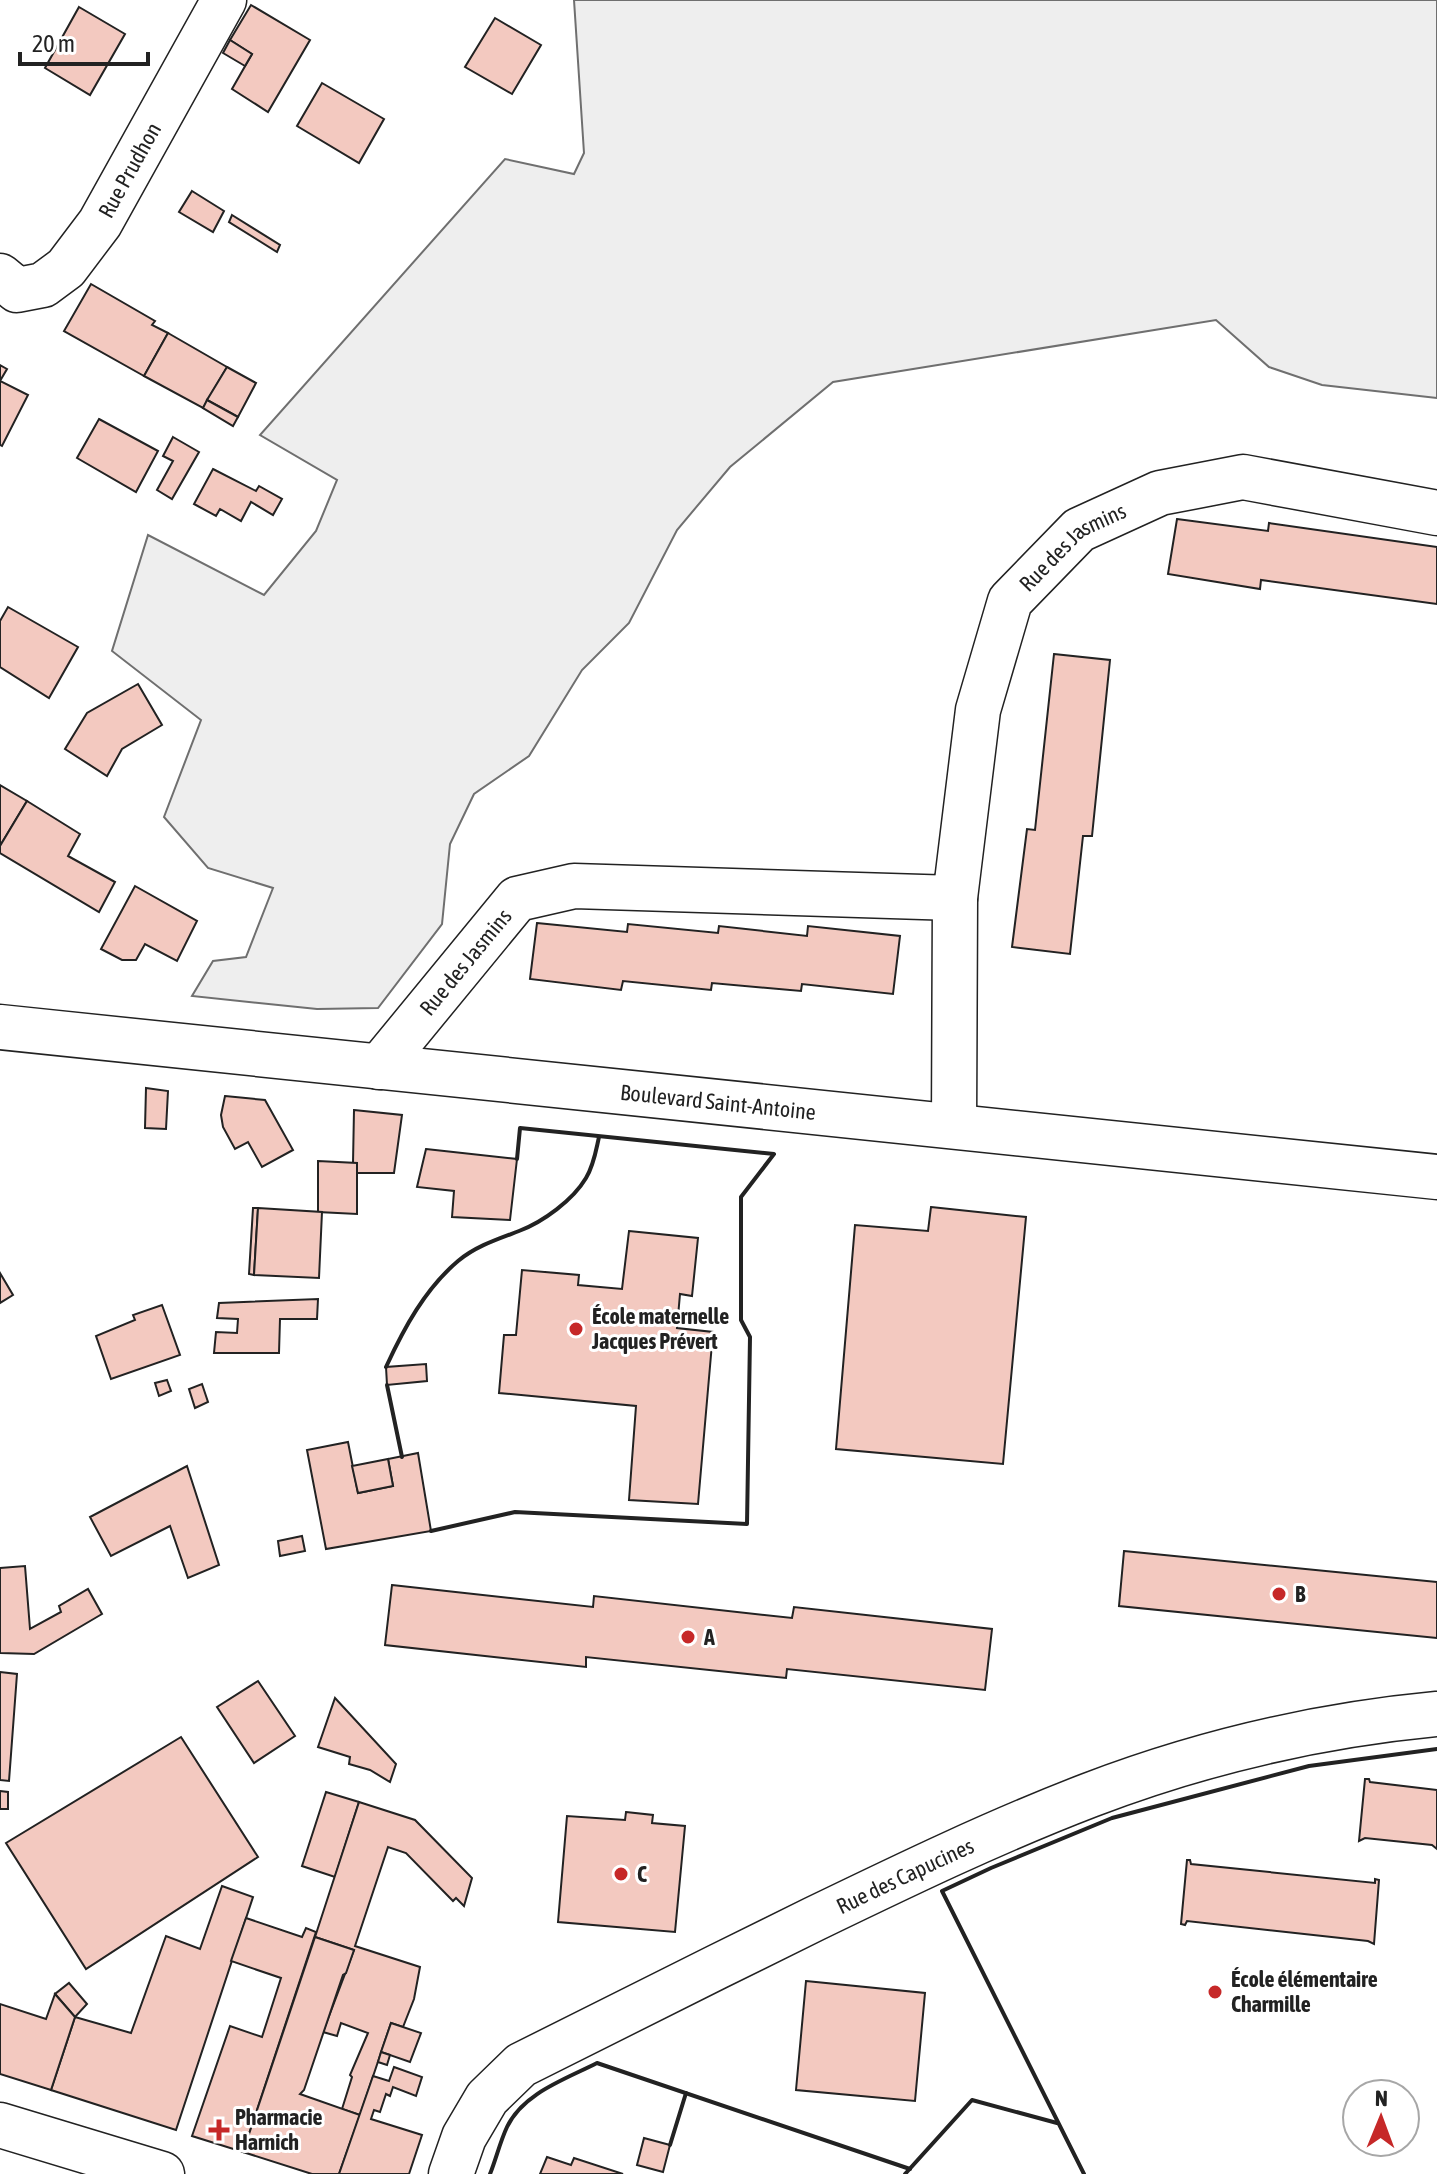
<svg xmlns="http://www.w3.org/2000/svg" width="1437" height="2174" viewBox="0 0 1437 2174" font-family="'Asap Condensed',sans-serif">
	<rect width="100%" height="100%" fill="#fff"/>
	<polygon fill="#eee" stroke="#6f6f6f" stroke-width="2" points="574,0 1437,0 1437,398 1322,385 1269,367 1216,320 833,382 730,467 677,530 629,623 582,670 529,756 474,794 450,844 442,924 378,1008 317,1009 192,996 213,961 246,957 273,888 208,868 164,817 201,720 112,651 148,535 264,595 316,531 337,480 260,435 505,159 574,174 584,153"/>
	<g fill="#f3c9c0" stroke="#222" stroke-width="2">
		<polygon points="251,5 310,40 268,112 232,89 252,54 230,40"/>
		<polygon points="79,7 125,34 90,95 45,68"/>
		<polygon points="495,18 541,45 512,94 465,67"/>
		<polygon points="230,40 252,54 245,66 223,53"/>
		<polygon points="322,83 384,119 359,163 297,126"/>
		<polygon points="192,191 224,211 213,232 179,212"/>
		<polygon points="232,215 280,245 277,252 229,222"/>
		<polygon points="91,284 155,321 152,325 168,333 144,376 64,331"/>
		<polygon points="168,333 227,367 203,408 144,376"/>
		<polygon points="0,365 7,369 0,381 28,395 2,446 0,445"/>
		<polygon points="227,367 256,383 238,417 207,400"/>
		<polygon points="207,400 238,417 233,426 203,408"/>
		<polygon points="99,419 158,451 136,492 77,458"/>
		<polygon points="173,437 199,452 172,499 157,490 173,461 163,456"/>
		<polygon points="213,469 256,491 259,486 282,499 273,515 251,502 241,521 220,509 216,516 194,504"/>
		<polygon points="1177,519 1268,531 1269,523 1437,547 1437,604 1261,580 1260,589 1168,574"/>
		<polygon points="8,607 78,647 49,698 0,667 0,621"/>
		<polygon points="1054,654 1110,660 1092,836 1083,836 1070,954 1012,947 1027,829 1035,830"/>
		<polygon points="138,684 162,725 122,749 107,776 65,749 87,713"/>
		<polygon points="0,785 27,801 0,846"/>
		<polygon points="27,801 80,834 68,856 115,882 99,912 0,853 0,846"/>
		<polygon points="135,886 197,921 177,961 145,944 136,960 122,960 101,949"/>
		<polygon points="537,923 627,932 628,924 718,933 719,926 807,936 808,926 900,936 893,994 802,984 801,991 712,983 711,990 623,981 621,990 530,979"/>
		<polygon points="146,1088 168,1091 166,1129 145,1128"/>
		<polygon points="225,1096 265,1100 293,1150 262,1167 248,1142 235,1149 223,1127 221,1115"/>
		<polygon points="354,1110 402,1115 394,1173 357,1173 357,1163 353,1163"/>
		<polygon points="426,1149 517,1159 510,1220 452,1217 454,1191 417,1187"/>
		<polygon points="318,1161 357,1163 357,1214 318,1212"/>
		<polygon points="931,1207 1026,1217 1003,1464 836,1449 855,1225 928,1231"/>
		<polygon points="253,1208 258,1208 254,1275 249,1274"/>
		<polygon points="258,1208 322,1212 319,1278 254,1275"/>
		<polygon points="629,1231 698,1238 692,1296 680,1294 677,1328 713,1332 698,1504 629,1500 636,1406 499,1393 504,1335 516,1335 522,1270 579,1275 578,1285 622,1289"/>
		<polygon points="0,1273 13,1295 0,1303"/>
		<polygon points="318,1299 317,1319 280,1319 279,1353 214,1353 216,1332 237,1333 238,1319 217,1318 219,1303"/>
		<polygon points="162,1305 180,1355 111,1379 96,1336 135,1320 133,1315"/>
		<polygon points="426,1364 427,1381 387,1385 386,1367"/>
		<polygon points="167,1380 171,1391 159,1396 155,1383"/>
		<polygon points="202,1384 208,1402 195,1408 189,1389"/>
		<polygon points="348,1442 358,1493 393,1486 388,1459 418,1453 431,1531 326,1549 307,1450"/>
		<polygon points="388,1459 393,1486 358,1493 352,1466"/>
		<polygon points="187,1466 219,1565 188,1578 170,1526 111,1556 90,1517"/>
		<polygon points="302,1536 305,1551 280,1556 278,1541"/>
		<polygon points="1124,1551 1437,1582 1437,1638 1119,1606"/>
		<polygon points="25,1566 30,1629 61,1612 59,1606 88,1589 102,1614 34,1654 0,1653 0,1568"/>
		<polygon points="392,1585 593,1607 594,1596 792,1618 794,1607 992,1629 985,1690 787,1669 786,1678 586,1657 586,1667 385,1645"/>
		<polygon points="0,1672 17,1674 9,1781 0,1780"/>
		<polygon points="258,1681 295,1736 254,1763 217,1707"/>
		<polygon points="335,1698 396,1764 390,1782 370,1770 349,1764 350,1757 318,1747"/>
		<polygon points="181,1737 258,1857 86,1969 6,1843"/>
		<polygon points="1365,1779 1369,1779 1370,1782 1437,1790 1437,1849 1432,1845 1365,1838 1359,1841"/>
		<polygon points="0,1791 8,1792 8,1809 0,1809"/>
		<polygon points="326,1792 359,1802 335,1877 302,1866"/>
		<polygon points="359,1802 415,1820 472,1878 464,1906 456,1898 453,1901 406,1853 388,1847 355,1946 420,1967 414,1999 403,2027 391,2023 360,2115 342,2109 352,2077 350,2075 368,2033 341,2023 337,2036 323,2032 354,1950 315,1937"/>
		<polygon points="626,1812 653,1815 652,1823 685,1826 675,1932 558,1922 567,1816 625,1820"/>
		<polygon points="1187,1860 1190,1860 1191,1864 1375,1883 1375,1879 1379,1880 1374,1944 1368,1941 1187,1921 1185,1925 1181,1924"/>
		<polygon points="222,1886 253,1897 176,2130 51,2090 75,2017 131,2033 166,1936 200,1949"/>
		<polygon points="246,1918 302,1937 306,1928 316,1932 243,2152 192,2136 230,2026 262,2037 281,1978 231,1961"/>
		<polygon points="315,1937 354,1950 346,1973 343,1975 304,2090 300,2094 360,2115 339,2174 312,2174 243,2152"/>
		<polygon points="806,1981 925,1993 915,2101 796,2090"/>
		<polygon points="69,1983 87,2004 75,2017 55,1994"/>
		<polygon points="55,1994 75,2017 51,2090 0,2074 0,2004 46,2019"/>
		<polygon points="391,2023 421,2033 410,2062 381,2052"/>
		<polygon points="381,2052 390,2055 387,2065 378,2062"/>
		<polygon points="394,2067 422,2077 416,2096 393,2087 390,2096 386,2094 380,2112 374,2110 371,2119 422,2135 409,2174 339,2174 373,2076 389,2081"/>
		<polygon points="644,2138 670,2145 663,2172 637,2165"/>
		<polygon points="547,2157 571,2165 574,2158 623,2174 540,2174"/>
	</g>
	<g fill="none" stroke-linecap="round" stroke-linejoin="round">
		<g stroke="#222" stroke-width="47">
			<g id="minor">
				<path id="s1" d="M0,276L17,290L43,285L66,268L100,223L224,0"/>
				<path id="s2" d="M0,1027L1437,1177"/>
				<path id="s3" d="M379,1067L517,899L574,886L955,898L978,710L1010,601L1079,530L1160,493L1243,477L1437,513"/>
				<polyline points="954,1126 955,898"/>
				<path id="s4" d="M451,2174L464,2137L487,2098L521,2065C619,2016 716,1967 814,1919C905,1875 996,1831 1090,1795C1200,1753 1320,1725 1437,1714"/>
			</g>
		</g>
		<g stroke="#222" stroke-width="47">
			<polyline id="major" points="0,2125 162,2174"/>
		</g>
		<use href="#minor" stroke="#fff" stroke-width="44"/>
		<use href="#major" stroke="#fff" stroke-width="44"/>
		<g stroke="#222" stroke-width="4">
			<path d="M386,1367C404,1328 425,1289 458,1261C476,1246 498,1239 519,1231C543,1222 573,1200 586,1178C594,1165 596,1150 599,1137"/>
			<polyline points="387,1385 402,1457"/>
			<polyline points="431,1531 515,1512 747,1524 750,1337 741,1320 741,1197 774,1154 520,1128 517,1159"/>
			<polyline points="670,2145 686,2093"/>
			<path d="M490,2174C496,2159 500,2142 507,2127C523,2093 566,2079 597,2063L910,2169"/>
			<polyline points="905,2174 972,2100 1057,2123"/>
			<polyline points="1084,2174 942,1891 991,1868 1112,1818 1309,1766 1437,1749"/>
		</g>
	</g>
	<g fill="#c62828" stroke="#fff" stroke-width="3">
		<circle cx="576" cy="1329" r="8"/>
		<circle cx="1279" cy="1594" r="8"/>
		<circle cx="688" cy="1637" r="8"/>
		<circle cx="621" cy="1874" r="8"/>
		<circle cx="1215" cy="1992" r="8"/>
		<path d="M215 2118h8v8h8v8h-8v8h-8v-8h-8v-8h8z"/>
	</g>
	<g text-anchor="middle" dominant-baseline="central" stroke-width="6" stroke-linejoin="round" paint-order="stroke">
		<g font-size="22" fill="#222" stroke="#fff">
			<text stroke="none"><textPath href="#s1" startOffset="194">Rue Prudhon</textPath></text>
			<text stroke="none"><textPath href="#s3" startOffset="1044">Rue des Jasmins</textPath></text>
			<text stroke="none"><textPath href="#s3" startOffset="136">Rue des Jasmins</textPath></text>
			<text stroke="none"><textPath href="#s2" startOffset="722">Boulevard Saint-Antoine</textPath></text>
			<text stroke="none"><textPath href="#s4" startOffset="560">Rue des Capucines</textPath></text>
		</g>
		<g font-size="22" font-weight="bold" fill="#222" stroke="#fff" text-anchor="start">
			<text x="592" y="1316">École maternelle<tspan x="592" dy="25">Jacques Prévert</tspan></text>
			<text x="1295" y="1594">B</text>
			<text x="704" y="1637">A</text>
			<text x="637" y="1874">C</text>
			<text x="1231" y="1979">École élémentaire<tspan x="1231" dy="25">Charmille</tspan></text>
			<text x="235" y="2117">Pharmacie<tspan x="235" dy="25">Harnich</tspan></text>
		</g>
	</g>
	<g transform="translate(1381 2118) rotate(1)"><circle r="38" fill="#ffffff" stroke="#a7a7a7" stroke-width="2"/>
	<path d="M0-6L14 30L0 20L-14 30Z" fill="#c62828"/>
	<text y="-12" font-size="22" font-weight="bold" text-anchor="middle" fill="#222222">N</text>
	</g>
	<path d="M20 52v12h128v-12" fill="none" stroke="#222222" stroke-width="4"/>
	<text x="32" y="52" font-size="24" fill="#222222" stroke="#ffffff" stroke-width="6" paint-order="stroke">20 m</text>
</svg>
